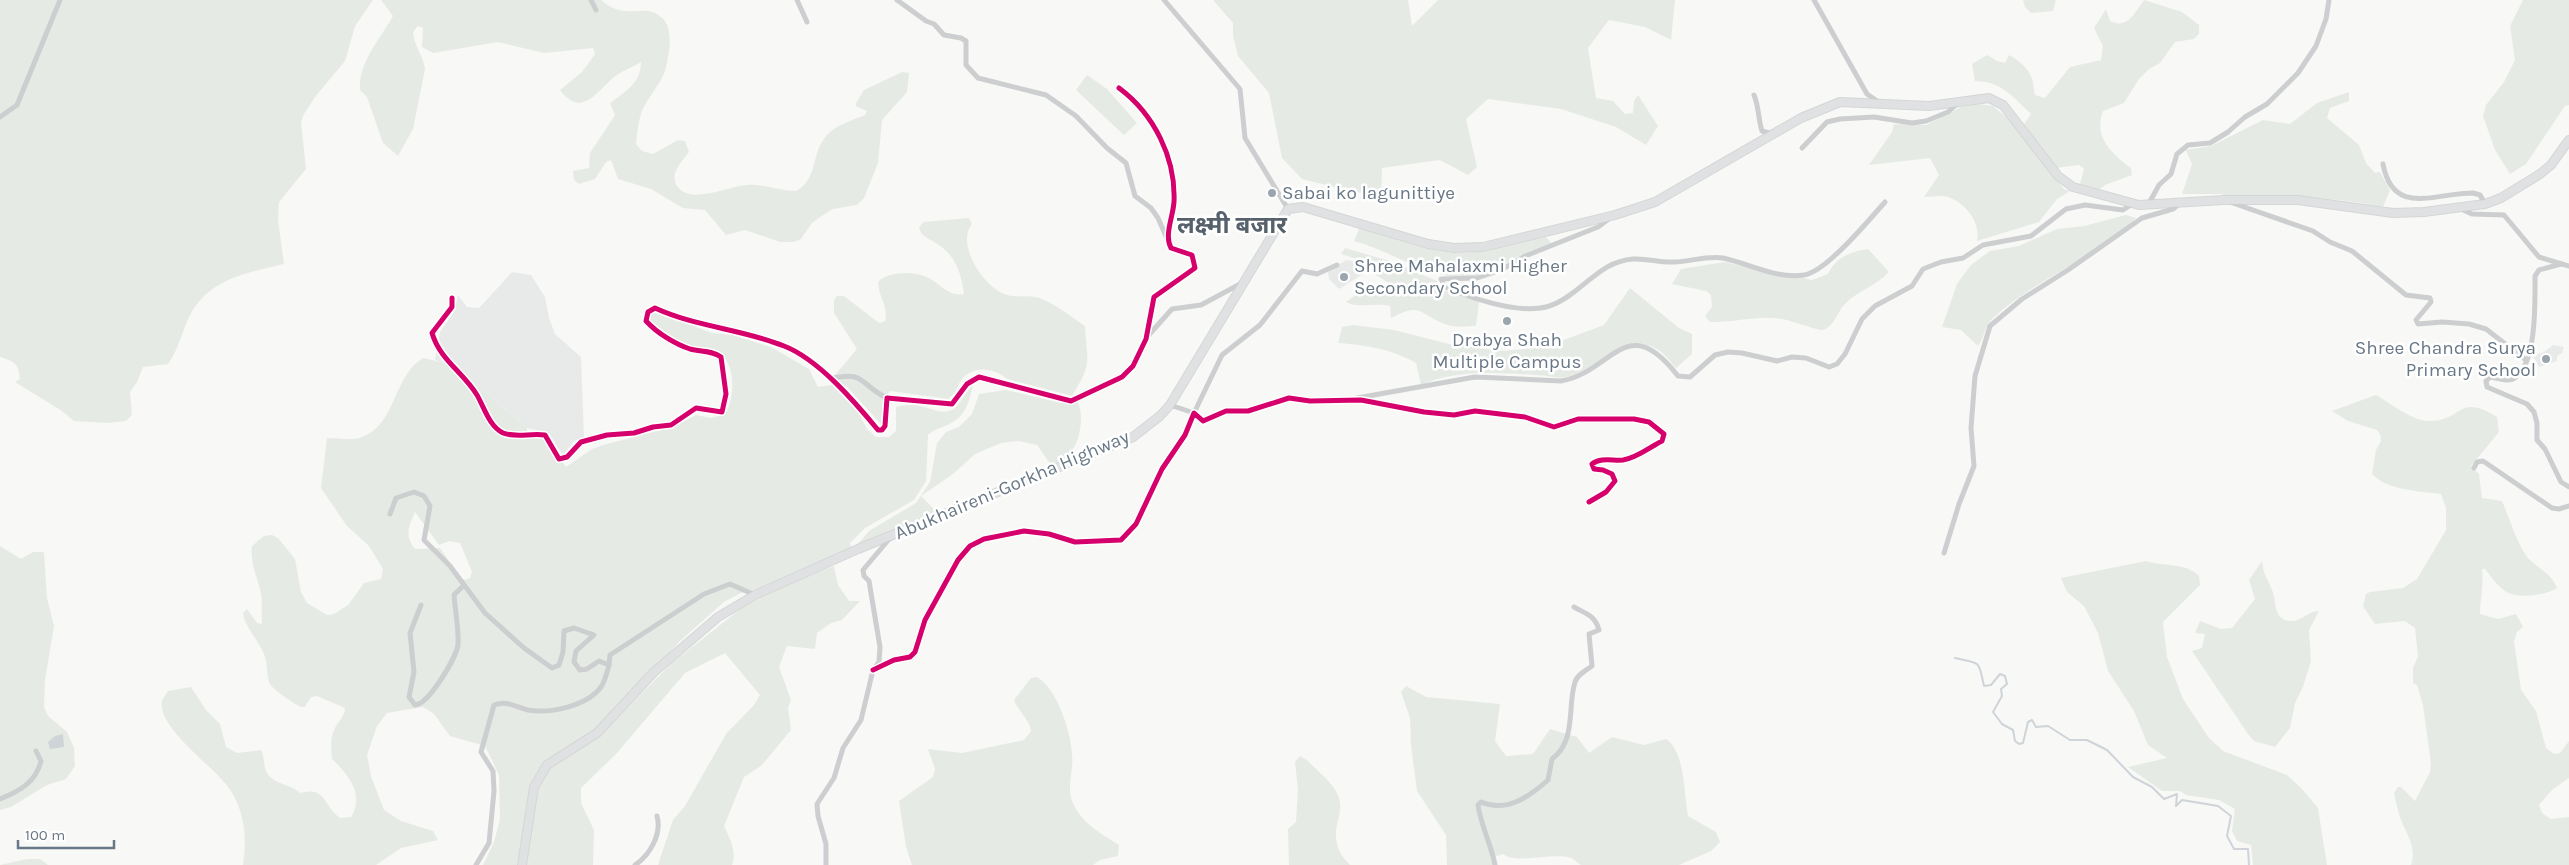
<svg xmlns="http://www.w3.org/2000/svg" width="2569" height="865" viewBox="0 0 2569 865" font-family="Karla,'Noto Sans Devanagari',sans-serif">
	<rect width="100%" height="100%" fill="#f8f8f7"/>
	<g fill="#e8eaea">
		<polygon points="1346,260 1361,263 1363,274 1339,289 1329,279 1328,272"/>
		<polygon points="512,272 531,275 545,297 549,318 555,334 581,357 584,438 574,441 563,456 549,433 527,428 454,365 435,360 440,332 454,312 458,295 467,307 479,308"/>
		<polygon points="2553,345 2564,347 2562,353 2557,356 2557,361 2539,367 2533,356 2544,352"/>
	</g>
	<g fill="#e6eae5" fill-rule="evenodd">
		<path d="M0,0H373L355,26L345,61L315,97L304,114L301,122L306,169L279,202L278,220L284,264C247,273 210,278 190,315C182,331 179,349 168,364L143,367L137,382L130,392L132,415L126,421L108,423L74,421L62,411L15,382L20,379C19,363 13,361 0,357Z"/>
		<path d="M381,0H601C626,22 643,2 661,17C675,28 669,55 665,71C660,85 648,97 642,111C638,122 637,134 636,144L642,151L653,154L678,140L685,141L689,152C682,162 669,173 677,186C690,205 726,187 746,185C760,183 780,191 796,191C819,178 810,154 827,135C836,125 853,120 865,115L867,111L856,106V103L864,90L902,72L909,73L907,92L882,120L878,163L864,198L857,205L833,209L820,217L812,223L801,239L794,242H780L745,230L726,235L705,210L683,208L651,189L618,179L611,160L606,162L595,179L579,184L574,180L573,171L589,168L590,153L615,115L610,103C625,92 641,83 641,62C633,67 624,70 617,75C599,87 583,121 560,90L582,72L595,54L593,48L544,53L498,42L433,53L422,47L423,28L418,26L413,32C415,49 423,54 425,69L413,129L398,156L383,143L367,97L360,90C358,63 380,39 393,16Z"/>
		<polygon points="1213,0 1408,0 1412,26 1438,0 1675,0 1671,40 1645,27 1609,20 1588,48 1596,98 1613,101 1625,114 1633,113 1634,101 1638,95 1658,126 1646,145 1616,127 1561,109 1488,99 1466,119 1477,167 1468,175 1440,160 1382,168 1381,195 1355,192 1302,179 1282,158 1269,93 1238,56 1233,36 1233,23"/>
		<polygon points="2023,0 2056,0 2053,11 2031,13 2025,7"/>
		<path d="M2144,0L2182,12L2199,25V34L2194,39L2175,42L2160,63L2149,69L2139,79L2124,103L2103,111C2093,137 2112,154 2131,168L2132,175L2105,185L2099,190L2080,184L2084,169L2079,165L2055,168L2024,124L2031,114C2013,97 2001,81 1975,81L1972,64L1987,55L1997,61L2005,63L2009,55C2018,60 2029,68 2032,79C2034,84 2033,89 2035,95L2045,98L2070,67L2101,60L2103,46L2094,28L2106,9L2110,21C2128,30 2135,12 2144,0Z"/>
		<polygon points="2523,0 2569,0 2569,105 2565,106 2526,164 2510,174 2495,150 2483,116 2486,105 2504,82 2515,60 2510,26"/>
		<polygon points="1087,75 1107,89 1137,123 1124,135 1076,90"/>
		<path d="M2349,92V101L2330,108L2327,118L2359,145L2366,163L2375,173L2380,172L2390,190L2383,207C2329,196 2279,196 2225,197L2222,194H2182L2192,164L2186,150L2211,146L2263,120L2290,124L2317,103Z"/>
		<path d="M1979,104L1993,106L2006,117L2064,189L2070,191L2057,199L2039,222L1977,241C1981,223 1966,203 1948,197C1942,195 1931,197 1924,197L1939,175L1930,158L1869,165L1892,132L1894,124L1926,125L1961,107Z"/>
		<path d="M2126,215L2136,218C2095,260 2035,278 1992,319C1985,326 1984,338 1978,346L1961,330L1942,327L1957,284L1971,265L1990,251L2019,246L2057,229L2084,226Z"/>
		<path d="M969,218L972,224C955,245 985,289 1007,295C1018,298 1032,294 1042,299C1057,305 1071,317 1085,326C1087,363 1093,362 1072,396L1007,379C993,367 971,365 960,382C957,388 955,394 948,399L890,391L883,400L881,424L848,388L829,377L835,375L857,349L834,313V300L837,296H844L879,323L885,321C889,307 878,296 878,282C887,271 914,271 926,277C940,282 947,297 964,294C961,274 957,258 939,245C932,240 921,237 919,228L923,222Z"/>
		<path d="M1360,227C1398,240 1442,259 1483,251C1503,247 1523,240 1542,232L1551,243C1542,247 1532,250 1523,254C1506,262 1493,273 1474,276C1433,283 1393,251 1354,241Z"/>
		<path d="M1345,248L1393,262L1437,281L1440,289L1479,302L1476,326C1467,326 1453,328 1445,324C1417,313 1422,302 1391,318L1390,306C1375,302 1360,309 1346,302L1356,295L1382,291L1389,283L1371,272L1366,262L1341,254Z"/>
		<path d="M1868,249L1889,272C1876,286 1855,292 1843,306C1837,314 1833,327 1823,330C1819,331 1790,320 1782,319C1757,315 1735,323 1710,322L1705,316L1712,307L1711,295L1706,291L1672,284L1681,269L1725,262L1790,278L1799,277L1812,280L1828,274C1835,258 1851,251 1868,249Z"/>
		<path d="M1630,288L1679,328L1692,334V354L1676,368C1667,357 1659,346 1643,345C1616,343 1595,368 1570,376C1558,380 1549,375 1537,375C1497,373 1457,369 1421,385L1416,363C1392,349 1365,345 1338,343L1342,327L1353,325L1394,330L1453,345L1504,351L1545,347L1604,325Z"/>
		<path d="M654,311L712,333L732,335L771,347L809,369L818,387L832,385L858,412L867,429L876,437H889L896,431V407C904,405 912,404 920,406C931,408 946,417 956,407C963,400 965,392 973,385C968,406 966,417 945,426C938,429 933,430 928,435L926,481L914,500L865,528L850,543L852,550L767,587L741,593L724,602L680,641L589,738L566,747L577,750L594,741L672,663L743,607L799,579L834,566L838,585L849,601H860L842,620L831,623L817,633L815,649L787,646L779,667L791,700L788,708L791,730L762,765L744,777L724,826C730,839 737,851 732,865H658L673,820L685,806L726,734L754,705L760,695L725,653L685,673L617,753L581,788V803L594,830L593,865H483L494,842L500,819L499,775L485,746L450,736L434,714L423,707L387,713L377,726L367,755L371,776L384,810L401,821L433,831L438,840L401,848L376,865H243C247,840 245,813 231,791C217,768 157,729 162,701C163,698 166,694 168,691L191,687L206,710L220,724L226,747L237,753L261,750C265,757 263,767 267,773C275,785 291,784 300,793C326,786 322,804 340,818L351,817C365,795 348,774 332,759C331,749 330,740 334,730C337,722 345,717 345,708L317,696L311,697L305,707H301C296,705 272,689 270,684C266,676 268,663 264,654C259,642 243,623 243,613L247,609L257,623L262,624C261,612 263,600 260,589C256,574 250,562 252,546L264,536L272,535L278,538L295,559L301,592L307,603L327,615L334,614L348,605L364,583L381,579L383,569L369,546L347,526L321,488L327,438C338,438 353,441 362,437C396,425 393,376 423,358L454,365L527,428V435C549,437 554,450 566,467L592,449L603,445L673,427L696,415L711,418L725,414C735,399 737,361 716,351C709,347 697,350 689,347C676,342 663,332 652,325L649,321V313ZM415,512L439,545L449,541L460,543L472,572L470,578L465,580L461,578L440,548L415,549C404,536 409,526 415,512Z"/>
		<path d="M1006,390L1061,403L1077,401C1085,413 1080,442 1071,452C1065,460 1060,462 1051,465L1037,445L1019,441L1001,443L975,454L953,474L921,496L938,513L859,547L857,545L869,531L916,503L930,482L937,443L946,432L959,427L972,414L979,394Z"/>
		<path d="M2376,395C2390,403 2411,420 2428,421C2463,422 2457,392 2497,417L2499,432L2471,466L2479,474L2482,498L2502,501C2510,519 2516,542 2528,558C2537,568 2553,574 2557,588C2546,595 2524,598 2511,594C2500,590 2492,578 2485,569H2482C2484,585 2480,599 2480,614L2498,619L2516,614L2523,627L2517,632L2514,641L2521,690L2536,711L2546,748L2554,754L2560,753L2569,741V778L2553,789L2539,805L2542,813L2551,819L2569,817V865H2411C2417,849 2407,834 2401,820C2398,812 2396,802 2394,793L2398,787H2401L2415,801L2430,772L2431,764L2423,705L2417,685L2413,683V668L2418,656L2415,628L2405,621L2375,624L2363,606L2366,594L2370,592L2403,588L2417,579L2446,530V508L2441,494C2420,491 2388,491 2372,474L2376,450L2381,441L2380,434L2377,430L2348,421L2332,411Z"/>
		<polygon points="0,546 21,559 33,552 44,552 47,598 54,626 45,680 44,707 48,716 67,732 74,748 75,766 66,779 47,785 11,807 0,810"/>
		<path d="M2146,561C2164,567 2185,562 2199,576L2200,585L2163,622L2167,657L2183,699L2209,738L2223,751L2287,775L2302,789L2318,808L2327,865H2253L2251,845L2237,841L2232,831L2235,809L2219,800L2186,795L2180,791H2162L2128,767L2167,758L2148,745L2134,711L2108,671L2098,633L2084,606L2067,592L2061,578Z"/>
		<path d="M2262,561C2264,578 2267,576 2272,590C2277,601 2272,619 2290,621C2301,622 2308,611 2319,611L2309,630L2311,661L2303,687L2295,703L2290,728L2275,747L2254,741L2248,734L2192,651L2202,648L2205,634L2195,633L2200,621L2221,629L2232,628L2255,599L2249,580Z"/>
		<path d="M1037,677C1059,690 1075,742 1072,767C1071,778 1068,789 1072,801C1081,823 1100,833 1119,845L1118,856L1100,860L1093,865H912L906,847L899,801L933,777L935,769L928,749L962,753L1024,740L1031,731C1030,720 1018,711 1014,700L1031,678Z"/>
		<path d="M1406,686L1426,697L1500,704L1495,741L1506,756L1533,754L1550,729L1577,737L1589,753L1612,737L1644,745L1666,739C1685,751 1684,794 1688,816L1716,832L1720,842L1711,851L1679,865H1581C1578,863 1574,859 1571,858C1553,852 1516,865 1503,854L1496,856L1493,865H1447L1446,835L1417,791L1411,745L1410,718L1401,692Z"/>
		<path d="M1300,756C1307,759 1314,767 1320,773C1360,808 1326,819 1339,850C1341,856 1346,860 1350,865H1289L1288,829L1296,822L1298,789L1295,762Z"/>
		<polygon points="27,859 40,859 48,865 0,865"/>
	</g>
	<polygon fill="#ced4d8" points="63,734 64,747 50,749 48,742 55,736"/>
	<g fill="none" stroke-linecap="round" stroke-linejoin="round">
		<path stroke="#ced4d8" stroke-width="2" d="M1955,658C1982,664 1978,660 1984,686L1991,685L2000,674L2005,676L2007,684L2001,689L2002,696L1993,712L2002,724L2013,730L2015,741L2019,744L2023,743L2028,722L2032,720L2036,727L2048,726L2070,740H2087L2107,750L2133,777L2152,787L2164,799L2177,794L2176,806L2182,800L2218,806L2231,816L2227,836L2234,849H2248L2249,865"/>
		<g stroke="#d5d6d6" stroke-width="10">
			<polyline id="primary" points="522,865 534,787 547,765 597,733 654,672 718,617 755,595 858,549 1133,437 1160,416 1170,405 1288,209 1303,207 1428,244 1454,248 1483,247 1615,215 1655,202 1801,118 1840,102 1929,106 1989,98 2003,105 2058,176 2073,187 2139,205 2224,200 2298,200 2393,213 2424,212 2485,204 2501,198 2540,174 2551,165 2569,140"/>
		</g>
		<g stroke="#cdcecf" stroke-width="5">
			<polyline points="591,0 596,10"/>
			<polyline points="797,0 807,22"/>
			<polyline points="897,0 926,21 934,24 944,35 961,38 966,41 966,65 978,78 1046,95 1076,116 1107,148 1126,163 1135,196 1151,208 1158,218 1168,241"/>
			<polyline points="1164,0 1240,89 1245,138 1288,209"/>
			<polyline points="1814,0 1867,94 1880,103"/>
			<path d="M1754,95C1759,107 1758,118 1762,131L1773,134"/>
			<polyline points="0,117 17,105 60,0"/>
			<polyline points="1802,148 1827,122 1840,119 1874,117 1912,123 1926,121 1948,112 1959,102"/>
			<path d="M2383,164C2393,217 2434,193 2473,193L2480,195L2485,204"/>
			<polyline points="2230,202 2313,231 2330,242 2352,251 2406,295 2430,298 2431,302 2416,320 2418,324 2442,322 2469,324 2486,329 2526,360"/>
			<polyline points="2148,205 2159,185 2171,174 2177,154 2188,145 2210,143 2228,132 2245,117 2267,104 2298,73 2316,46 2326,19 2329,0"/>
			<polyline points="2459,208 2472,214 2504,215 2539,257 2569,266"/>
			<path d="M1610,218L1598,227L1525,256L1501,270L1477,278L1441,279L1445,287C1471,298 1512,312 1540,308C1552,307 1565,299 1574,292C1593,278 1607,261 1633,259C1647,258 1660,263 1674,262C1690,262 1707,255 1723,258C1750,264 1776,279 1804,275C1826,272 1869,220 1885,202"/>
			<path d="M2561,264L2539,270L2535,276C2535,301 2537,361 2516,377C2509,383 2497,378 2490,377L2486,381L2487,387L2527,404L2534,412L2537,423V440L2545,449L2561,482L2569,487"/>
			<path d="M452,298V307L432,333C440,360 463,372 477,395C484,407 489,426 503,433C515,438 531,433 545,435L559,459L567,457L581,442L607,435L634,433L653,427L671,425L696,408L722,412L726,394L721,357C712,350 701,352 690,349C675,344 657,333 646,321L648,312L655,308C696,327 742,329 784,346C818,359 855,402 878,430H882L885,426L887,398L952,404L967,384L979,377L1071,401L1122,377L1133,366L1146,339L1154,297L1195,268L1192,255L1171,248C1164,235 1173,217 1174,202C1176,158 1154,114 1119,88"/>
			<polyline points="1147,337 1172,309 1201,305 1242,283"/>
			<path d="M830,379C866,370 858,384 887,398"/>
			<path d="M1357,398L1475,377L1561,381C1613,372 1626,309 1678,376L1690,377L1715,355L1728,352L1742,353L1777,361L1792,357L1806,358L1829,367L1837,364L1845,354L1862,319L1875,306L1912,286L1923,269L1941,262L1963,258L1983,245L2031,236L2066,209L2085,205L2123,210L2132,204"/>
			<polyline points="1170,405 1194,413 1222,355 1260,325 1302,271 1317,274 1337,265"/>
			<polyline points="2474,468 2477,462 2483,461 2552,508 2559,509 2569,506"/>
			<path d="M390,514L396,498L414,492L424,496L430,506L424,540L450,566L485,613L524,648L552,668L559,665L563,652L564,631L574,628L594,635L576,651L574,662L580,670L587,669L599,661L609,665C607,672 605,681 601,687C587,706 550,714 528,710C515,707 507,700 494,705L481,752L493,771L494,791L489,843L476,865"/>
			<polyline points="1944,553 1959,504 1974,466 1971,428 1975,376 1990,326 2022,299 2068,270 2142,218 2173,209 2181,202"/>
			<path d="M421,605L410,633L414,672L409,697L415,705C429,704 456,658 458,645C459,629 455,610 454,595L464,585"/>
			<polyline points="609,665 610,655 704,594 730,584 755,595"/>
			<path d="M873,670L894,660L910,657L915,652L925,620L958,560L970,546L984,539L1024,531L1049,534L1075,542L1121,540L1136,524L1162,469L1185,435L1194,413L1203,421L1226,411H1248L1289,398L1310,401L1361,400L1424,412L1454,415L1475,411L1525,417L1554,427L1578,419H1634L1649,422L1664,434L1662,441C1650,447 1637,458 1623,460C1613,461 1601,457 1592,464L1594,469L1603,470L1612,474L1615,481L1606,492L1589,502"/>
			<path d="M0,799C20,791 36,782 41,761L36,751"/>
			<path d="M635,865C650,855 662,834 657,816"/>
			<polyline points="826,865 826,844 818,816 817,804 834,778 843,748 861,720 873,670 879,662 880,647 869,581 864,576 863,570 890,538"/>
			<path d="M1495,865C1491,844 1481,826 1478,805L1481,802C1506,813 1529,797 1548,780L1552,759C1577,740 1567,707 1575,682C1577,675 1586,670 1592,666L1589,634L1599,630C1595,615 1586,614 1574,607"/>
		</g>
		<use href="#primary" stroke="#e0e1e2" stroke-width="8"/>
		<g stroke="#fff" stroke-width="8">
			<g id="cycleway">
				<path d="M452,298V307L432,333C440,360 463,372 477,395C484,407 489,426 503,433C515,438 531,433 545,435L559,459L567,457L581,442L607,435L634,433L653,427L671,425L696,408L722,412L726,394L721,357C712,350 701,352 690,349C675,344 657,333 646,321L648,312L655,308C696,327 742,329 784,346C818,359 855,402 878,430H882L885,426L887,398L952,404L967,384L979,377L1071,401L1122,377L1133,366L1146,339L1154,297L1195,268L1192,255L1171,248C1164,235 1173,217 1174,202C1176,158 1154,114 1119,88"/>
				<path d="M873,670L894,660L910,657L915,652L925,620L958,560L970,546L984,539L1024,531L1049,534L1075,542L1121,540L1136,524L1162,469L1185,435L1194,413L1203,421L1226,411H1248L1289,398L1310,401L1361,400L1424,412L1454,415L1475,411L1525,417L1554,427L1578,419H1634L1649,422L1664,434L1662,441C1650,447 1637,458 1623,460C1613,461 1601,457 1592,464L1594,469L1603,470L1612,474L1615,481L1606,492L1589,502"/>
			</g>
		</g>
		<use href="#cycleway" stroke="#d6006c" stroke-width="5"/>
	</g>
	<g fill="#9ba5ae" stroke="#fff" stroke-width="2">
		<circle cx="1272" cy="193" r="5"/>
		<circle cx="1344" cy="277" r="5"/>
		<circle cx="1507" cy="321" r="5"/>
		<circle cx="2546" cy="359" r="5"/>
	</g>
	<g text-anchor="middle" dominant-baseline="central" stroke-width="5" stroke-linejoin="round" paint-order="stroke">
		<g font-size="19" fill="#697886" stroke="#fff" text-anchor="start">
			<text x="1282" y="193">Sabai ko lagunittiye</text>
			<text x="1354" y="266">Shree Mahalaxmi Higher<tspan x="1354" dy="22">Secondary School</tspan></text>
			<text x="1507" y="340" text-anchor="middle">Drabya Shah<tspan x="1507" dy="22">Multiple Campus</tspan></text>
			<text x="2536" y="348" text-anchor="end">Shree Chandra Surya<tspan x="2536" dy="22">Primary School</tspan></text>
		</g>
		<g font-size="19" fill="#697886" stroke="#fff">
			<text transform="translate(1012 485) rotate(-23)">Abukhaireni-Gorkha Highway</text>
		</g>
		<g font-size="24" font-weight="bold" fill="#56616c" stroke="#fff">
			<text x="1232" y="225">लक्ष्मी बजार</text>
		</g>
	</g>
	<path d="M18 840v8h96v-8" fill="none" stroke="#697886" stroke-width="2.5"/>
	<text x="25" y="840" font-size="15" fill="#697886" stroke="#ffffff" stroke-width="4" paint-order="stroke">100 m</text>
</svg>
